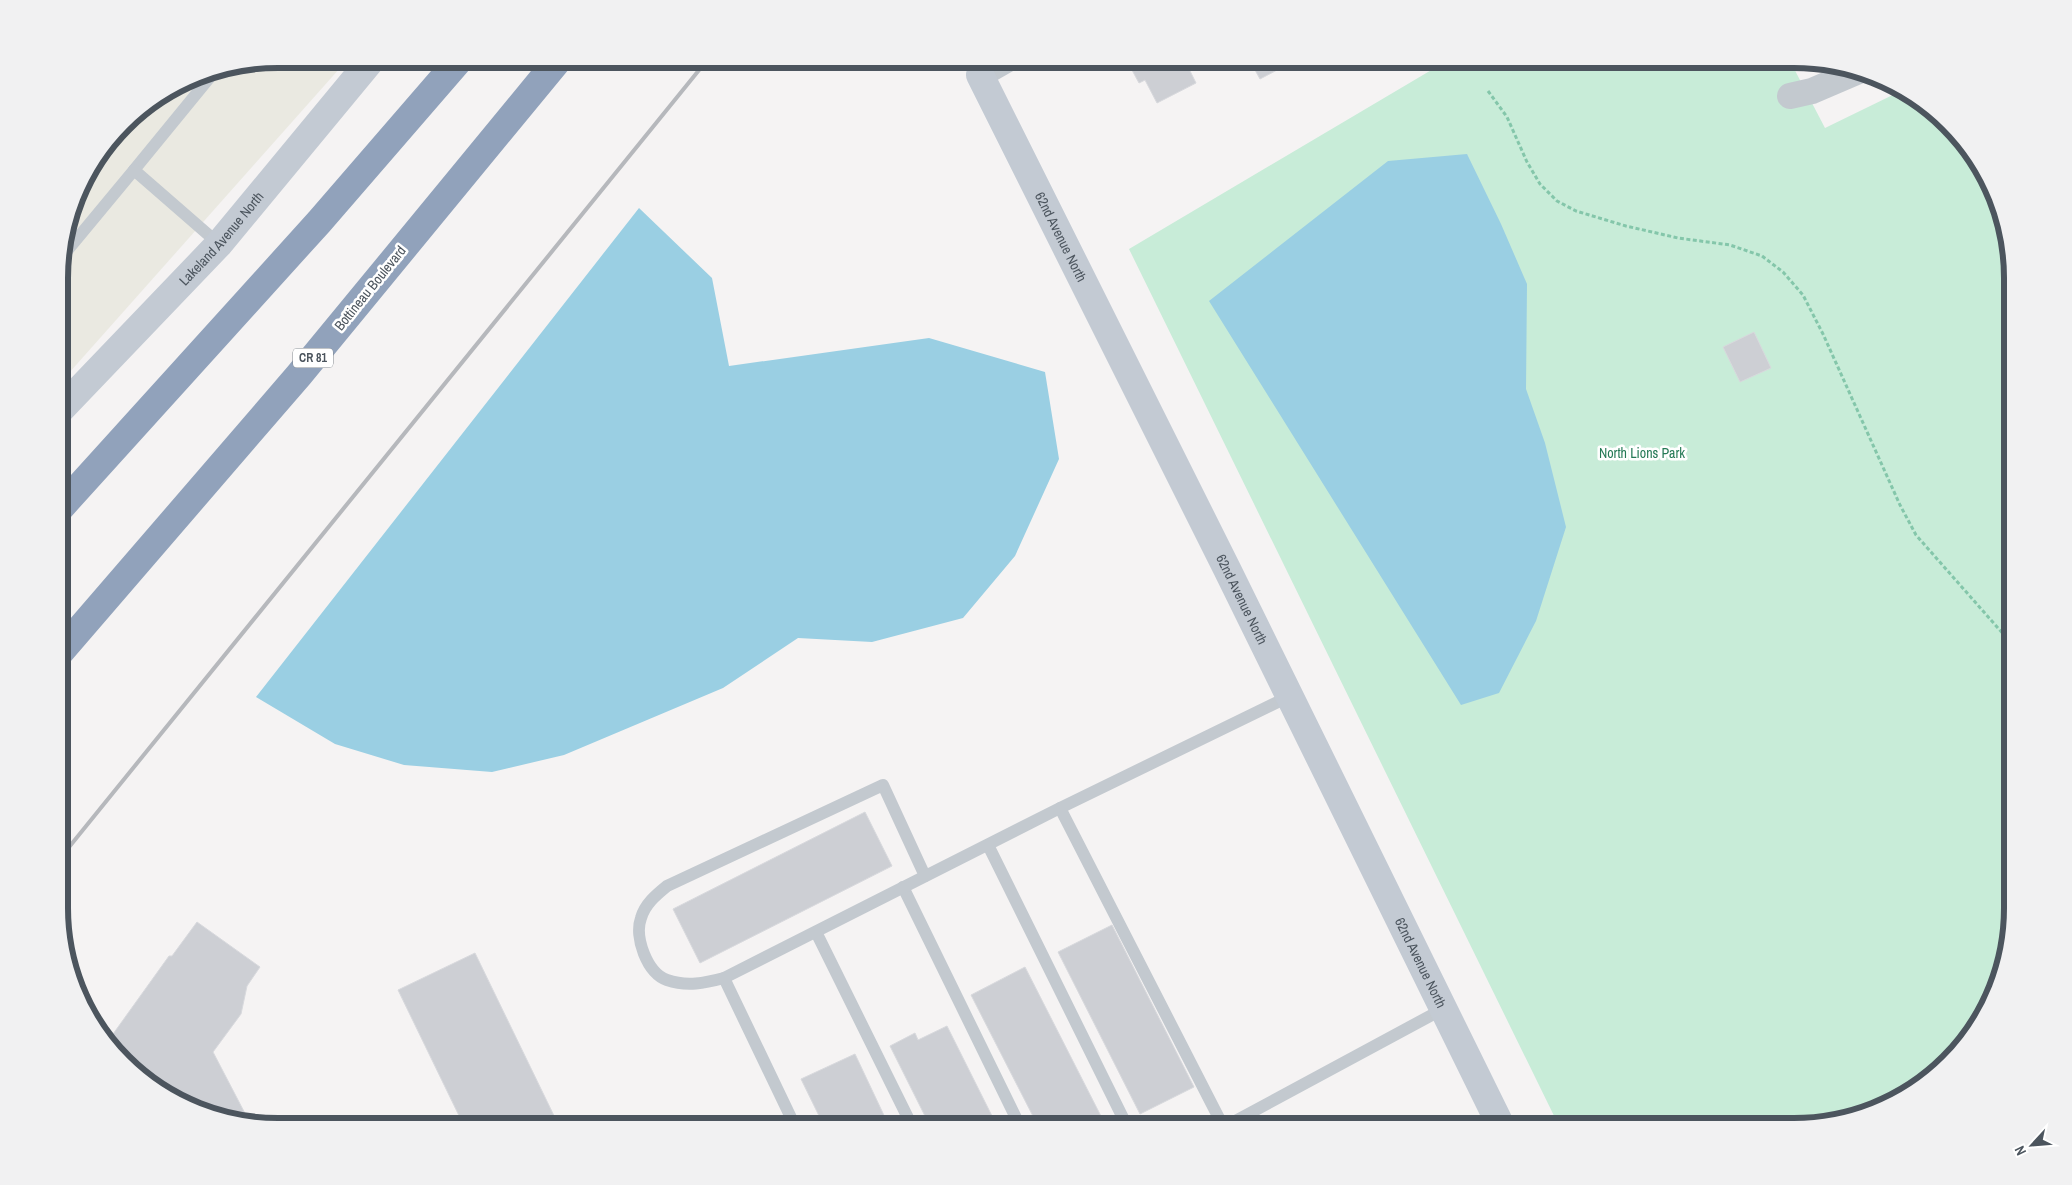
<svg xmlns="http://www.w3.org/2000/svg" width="2072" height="1185" viewBox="0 0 2072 1185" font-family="'Archivo Narrow',sans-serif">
	<rect width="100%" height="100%" fill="#f5f3f3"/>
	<polygon fill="#eae9e1" points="278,59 348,59 61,382 61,249 81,180 133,113 194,75"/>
	<polygon fill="#c8ecd8" points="1450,59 1789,59 1825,128 1905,89 1977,156 2002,207 2013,263 2013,922 1984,1017 1949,1062 1937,1072 1853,1112 1809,1126 1559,1126 1129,249"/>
	<g fill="#9acfe3">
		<polygon points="1467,154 1501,224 1527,284 1526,389 1545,443 1566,527 1536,621 1499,693 1461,705 1209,301 1388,161"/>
		<polygon points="639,208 712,278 729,366 929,338 1045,372 1059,459 1015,556 963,618 872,642 798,638 723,688 564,755 492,772 404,765 335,744 256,697"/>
	</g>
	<g fill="#cdcfd4" stroke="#d8d9dd">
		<polygon points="1126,59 1184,59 1196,83 1157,103 1145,80 1139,83"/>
		<polygon points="1249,59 1298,59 1260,79"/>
		<polygon points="1754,332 1771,368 1740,382 1723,347"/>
		<polygon points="865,812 892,866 700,963 673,909"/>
		<polygon points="197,922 260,967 247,986 241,1014 213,1052 250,1123 221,1119 168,1097 108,1041 169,956 172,956"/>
		<polygon points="1112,925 1194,1087 1140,1114 1058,952"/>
		<polygon points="475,953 559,1126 464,1126 398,990"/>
		<polygon points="1025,967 1106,1126 1038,1126 971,995"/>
		<polygon points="947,1026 997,1126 930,1126 890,1046 915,1033 918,1040"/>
		<polygon points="855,1054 889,1126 824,1126 801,1079"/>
		<polygon points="296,1120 329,1126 284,1126"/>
	</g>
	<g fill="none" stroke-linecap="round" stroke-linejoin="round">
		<polyline stroke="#84c6aa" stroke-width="3" stroke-dasharray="4 2.5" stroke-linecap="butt" points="1488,91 1507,117 1527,162 1540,184 1557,201 1576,211 1626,226 1678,238 1730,245 1762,256 1783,272 1803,295 1823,334 1900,505 1916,535 2013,645"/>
		<g stroke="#c3c9cf" stroke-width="12">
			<polyline points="134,170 215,71"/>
			<polyline points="61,258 134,170 219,244"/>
			<polyline points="1060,808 1223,1126"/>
			<polyline points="988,845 1127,1126"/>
			<polyline points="903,887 1020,1126"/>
			<polyline points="816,932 912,1126"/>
			<path d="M724,978C705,983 687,987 667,980C647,973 634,937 641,918C645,904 656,895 667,886L883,785L925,876"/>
			<polyline points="795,1126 724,978 1060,808 1290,696"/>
			<polyline points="1226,1126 1443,1009"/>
		</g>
		<g stroke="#c3c9cf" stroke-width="26">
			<polyline points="980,75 1008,59"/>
			<polyline points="1790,96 1812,91 1861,70"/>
		</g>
		<g stroke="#c3cad3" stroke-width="28">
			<path id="s1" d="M980,75L1227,569L1501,1126"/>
			<path id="s2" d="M61,409L219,244L372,59"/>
		</g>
		<g stroke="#91a2bb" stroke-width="28">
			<polyline points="61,507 319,222 460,59"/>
			<polyline points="61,651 299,375 559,59"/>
		</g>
		<polyline stroke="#b6b8bc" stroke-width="4" points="61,857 708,59"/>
	</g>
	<g text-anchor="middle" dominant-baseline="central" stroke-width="5" stroke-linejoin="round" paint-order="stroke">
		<rect fill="#fff" stroke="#82888e" stroke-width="1" x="293" y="348.5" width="40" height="19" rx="4"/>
		<g font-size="12" font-weight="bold" fill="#4c555e">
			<text x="313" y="358">CR 81</text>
		</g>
		<g font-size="14" fill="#4c555e" stroke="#fff">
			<text stroke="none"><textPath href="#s2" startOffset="234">Lakeland Avenue North</textPath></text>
			<text stroke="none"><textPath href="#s1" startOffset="181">62nd Avenue North</textPath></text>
			<text transform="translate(370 288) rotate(-51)">Bottineau Boulevard</text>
			<text stroke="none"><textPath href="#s1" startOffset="586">62nd Avenue North</textPath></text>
			<text stroke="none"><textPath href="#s1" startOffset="991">62nd Avenue North</textPath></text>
		</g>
		<g font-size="14" fill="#247955" stroke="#fff">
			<text x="1642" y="453">North Lions Park</text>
		</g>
	</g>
	<path d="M0 0H2072V1185H0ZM278 68H1794A210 210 0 0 1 2004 278V908A210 210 0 0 1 1794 1118H278A210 210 0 0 1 68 908V278A210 210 0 0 1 278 68Z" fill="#f1f1f2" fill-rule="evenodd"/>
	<path fill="none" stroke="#4c555e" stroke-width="6" d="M278 68H1794A210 210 0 0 1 2004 278V908A210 210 0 0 1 1794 1118H278A210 210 0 0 1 68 908V278A210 210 0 0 1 278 68Z"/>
	<g transform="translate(2032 1145) rotate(244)" stroke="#ffffff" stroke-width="4" paint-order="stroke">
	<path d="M0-4L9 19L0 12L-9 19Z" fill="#4c555e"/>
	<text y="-8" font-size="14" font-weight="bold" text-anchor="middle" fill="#4c555e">N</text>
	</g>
</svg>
